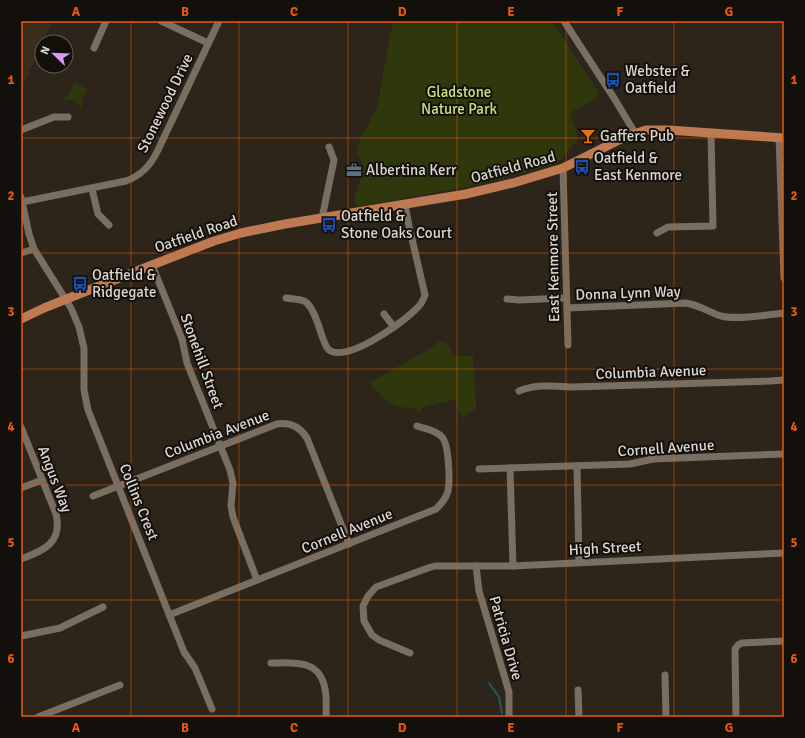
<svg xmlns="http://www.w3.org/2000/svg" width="805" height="738" viewBox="0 0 805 738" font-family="Signika,sans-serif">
	<rect width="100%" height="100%" fill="#2d251a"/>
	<polygon fill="#392d1d" points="21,21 53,21 43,42 42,42 42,45 22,88"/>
	<g fill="#2e380c">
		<polygon points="393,21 552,21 597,90 598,95 596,99 570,113 578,139 561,160 551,163 552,165 467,187 356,207 356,204 354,200 364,167 357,152 357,147 364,130 367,127 377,107"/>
		<path d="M74,83L87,89L82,99L81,109C78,101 71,98 62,100L68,95Z"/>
		<path d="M439,342H445L450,346L452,354L455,356H473L476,408L462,418L454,399L421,408V412H417V409C389,407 388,402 369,383L428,350Z"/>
	</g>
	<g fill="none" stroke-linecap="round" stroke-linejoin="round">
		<polyline stroke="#245867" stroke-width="2" points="489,683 499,697 502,713"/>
		<g stroke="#786e62" stroke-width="7">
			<polyline points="161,21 208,43"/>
			<polyline points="564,21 614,98 635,133"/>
			<polyline points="94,48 106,21"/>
			<polyline points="21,130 54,117 68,117"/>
			<polyline points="779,137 784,278"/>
			<polyline points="563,168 568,345"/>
			<polyline points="92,189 98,214 109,225"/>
			<polyline points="21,197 29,234 34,249 71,308 79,327 84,348 84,390 88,410 184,652 195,668 212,709"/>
			<path d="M22,202L126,181C142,175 151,165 158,150L219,21"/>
			<polyline points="322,218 334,160 329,147"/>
			<polyline points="657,233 668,227 713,226 711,133"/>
			<polyline points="21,253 34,249"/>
			<polyline points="152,265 182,339 187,363 230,470 233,483 231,506 233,517 257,580"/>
			<path d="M286,298C292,299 299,299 304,301C313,305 319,327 322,336C324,341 325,346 329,350C347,363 402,323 415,310C420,306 423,301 425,295L409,226L405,205"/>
			<polyline points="507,299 519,300 566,298"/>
			<path d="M567,308L686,303C699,305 709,312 721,316C738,320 766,315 784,313"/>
			<polyline points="384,314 394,327"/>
			<path d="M519,391C536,384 554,386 572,387L770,381L784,380"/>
			<path d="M21,427L56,514C63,543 43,551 21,559"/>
			<polyline points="577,466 579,562"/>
			<polyline points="510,468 513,566"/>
			<polyline points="479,469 630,464 653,459 784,454"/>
			<polyline points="21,488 42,480"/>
			<path d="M93,496L277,424C290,422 300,427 307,438L349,544"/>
			<polyline points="476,566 479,591 509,692 509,717"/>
			<path d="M169,615L436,509C441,504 446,499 448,491C450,481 449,444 442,437C436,430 425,429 417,426"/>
			<polyline points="21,636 60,628 103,607"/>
			<polyline points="410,653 379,640 372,635 364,621 363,606 368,596 376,587 428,568 435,566 513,566 784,553"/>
			<path d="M271,663C294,663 320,659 325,689C327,698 326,708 326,717"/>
			<polyline points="665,675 666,717"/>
			<polyline points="578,690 579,717"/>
			<polyline points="38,717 120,685"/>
			<polyline points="736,717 735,649 738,645 742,643 784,641"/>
		</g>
		<polyline stroke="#be7b53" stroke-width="9" points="21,319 44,308 152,265 214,241 241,233 285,224 466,194 513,183 563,168 623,138 646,130 668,130 784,138"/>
	</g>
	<path fill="none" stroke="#e8590c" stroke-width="1" stroke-opacity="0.55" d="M131,21V717M239,21V717M348,21V717M457,21V717M566,21V717M674,21V717M21,138H784M21,253H784M21,369H784M21,485H784M21,600H784"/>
	<defs>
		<g id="bus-bare" transform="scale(1.2)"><path d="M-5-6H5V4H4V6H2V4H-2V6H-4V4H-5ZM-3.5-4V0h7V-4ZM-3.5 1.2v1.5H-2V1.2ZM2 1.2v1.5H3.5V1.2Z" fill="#1a4fb4" stroke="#130f0a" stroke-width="2.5" paint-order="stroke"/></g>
		<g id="bar-bare" transform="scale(1.2)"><path d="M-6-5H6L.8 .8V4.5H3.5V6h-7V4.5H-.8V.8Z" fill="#e8710a" stroke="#130f0a" stroke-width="2.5" paint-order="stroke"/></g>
		<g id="office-bare" transform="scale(1.2)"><path d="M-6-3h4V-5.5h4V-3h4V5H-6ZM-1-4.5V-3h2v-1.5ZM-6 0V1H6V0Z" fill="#5c6f8a" stroke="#130f0a" stroke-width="2.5" paint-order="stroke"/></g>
	</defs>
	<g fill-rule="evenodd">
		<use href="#bus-bare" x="613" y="80"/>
		<use href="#bar-bare" x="588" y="136"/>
		<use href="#bus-bare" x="582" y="167"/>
		<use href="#office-bare" x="354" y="170"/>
		<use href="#bus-bare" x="329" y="225"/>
		<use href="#bus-bare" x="80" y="284"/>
	</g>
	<g text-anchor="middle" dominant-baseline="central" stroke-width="4" stroke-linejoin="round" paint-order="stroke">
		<g font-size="15" fill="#dbd6cf" stroke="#130f0a" text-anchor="start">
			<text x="625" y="71">Webster &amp;<tspan x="625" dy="17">Oatfield</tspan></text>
			<text x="600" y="136">Gaffers Pub</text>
			<text x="594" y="158">Oatfield &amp;<tspan x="594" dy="17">East Kenmore</tspan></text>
			<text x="366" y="170">Albertina Kerr</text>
			<text x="341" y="216">Oatfield &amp;<tspan x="341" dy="17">Stone Oaks Court</tspan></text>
			<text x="92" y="275">Oatfield &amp;<tspan x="92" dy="17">Ridgegate</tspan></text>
		</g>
		<g font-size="15" fill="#c9e27e" stroke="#130f0a">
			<text x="459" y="92">Gladstone<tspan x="459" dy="17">Nature Park</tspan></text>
		</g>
		<g font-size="15" fill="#dbd6cf" stroke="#130f0a">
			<text transform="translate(165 103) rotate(-64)">Stonewood Drive</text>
			<text transform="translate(513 167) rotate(-15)">Oatfield Road</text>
			<text transform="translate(196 234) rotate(-19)">Oatfield Road</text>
			<text transform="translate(553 257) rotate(-91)">East Kenmore Street</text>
			<text transform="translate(628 293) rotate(-2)">Donna Lynn Way</text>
			<text transform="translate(202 361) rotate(70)">Stonehill Street</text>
			<text transform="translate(651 372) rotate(-2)">Columbia Avenue</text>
			<text transform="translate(217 434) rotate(-21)">Columbia Avenue</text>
			<text transform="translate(666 448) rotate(-4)">Cornell Avenue</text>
			<text transform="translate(55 479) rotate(69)">Angus Way</text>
			<text transform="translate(139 502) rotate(68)">Collins Crest</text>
			<text transform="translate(347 531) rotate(-22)">Cornell Avenue</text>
			<text transform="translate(605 548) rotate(-3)">High Street</text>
			<text transform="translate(506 638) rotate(74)">Patricia Drive</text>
		</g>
	</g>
	<rect width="805" height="738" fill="none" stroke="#130f0a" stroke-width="44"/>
	<g transform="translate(54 54) rotate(293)"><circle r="19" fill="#130f0a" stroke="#635f59"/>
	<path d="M0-3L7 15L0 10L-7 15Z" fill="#d69bfa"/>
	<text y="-6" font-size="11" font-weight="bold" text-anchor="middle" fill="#dbd6cf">N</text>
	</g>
	<rect x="22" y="22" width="761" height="694" fill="none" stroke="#e8590c" stroke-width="1.5"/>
	<g font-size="13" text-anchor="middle" font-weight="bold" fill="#e8590c">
		<text x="76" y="16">A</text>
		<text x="185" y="16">B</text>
		<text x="294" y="16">C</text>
		<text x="402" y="16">D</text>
		<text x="511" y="16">E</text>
		<text x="620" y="16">F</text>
		<text x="729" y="16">G</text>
		<text x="11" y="84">1</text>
		<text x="794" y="84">1</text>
		<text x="11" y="200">2</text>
		<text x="794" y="200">2</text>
		<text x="11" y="316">3</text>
		<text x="794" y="316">3</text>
		<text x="11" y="431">4</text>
		<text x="794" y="431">4</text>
		<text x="11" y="547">5</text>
		<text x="794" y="547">5</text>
		<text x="11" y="663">6</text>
		<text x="794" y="663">6</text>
		<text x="76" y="732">A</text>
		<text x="185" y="732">B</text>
		<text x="294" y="732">C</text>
		<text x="402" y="732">D</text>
		<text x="511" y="732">E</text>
		<text x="620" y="732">F</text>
		<text x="729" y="732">G</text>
	</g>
</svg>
